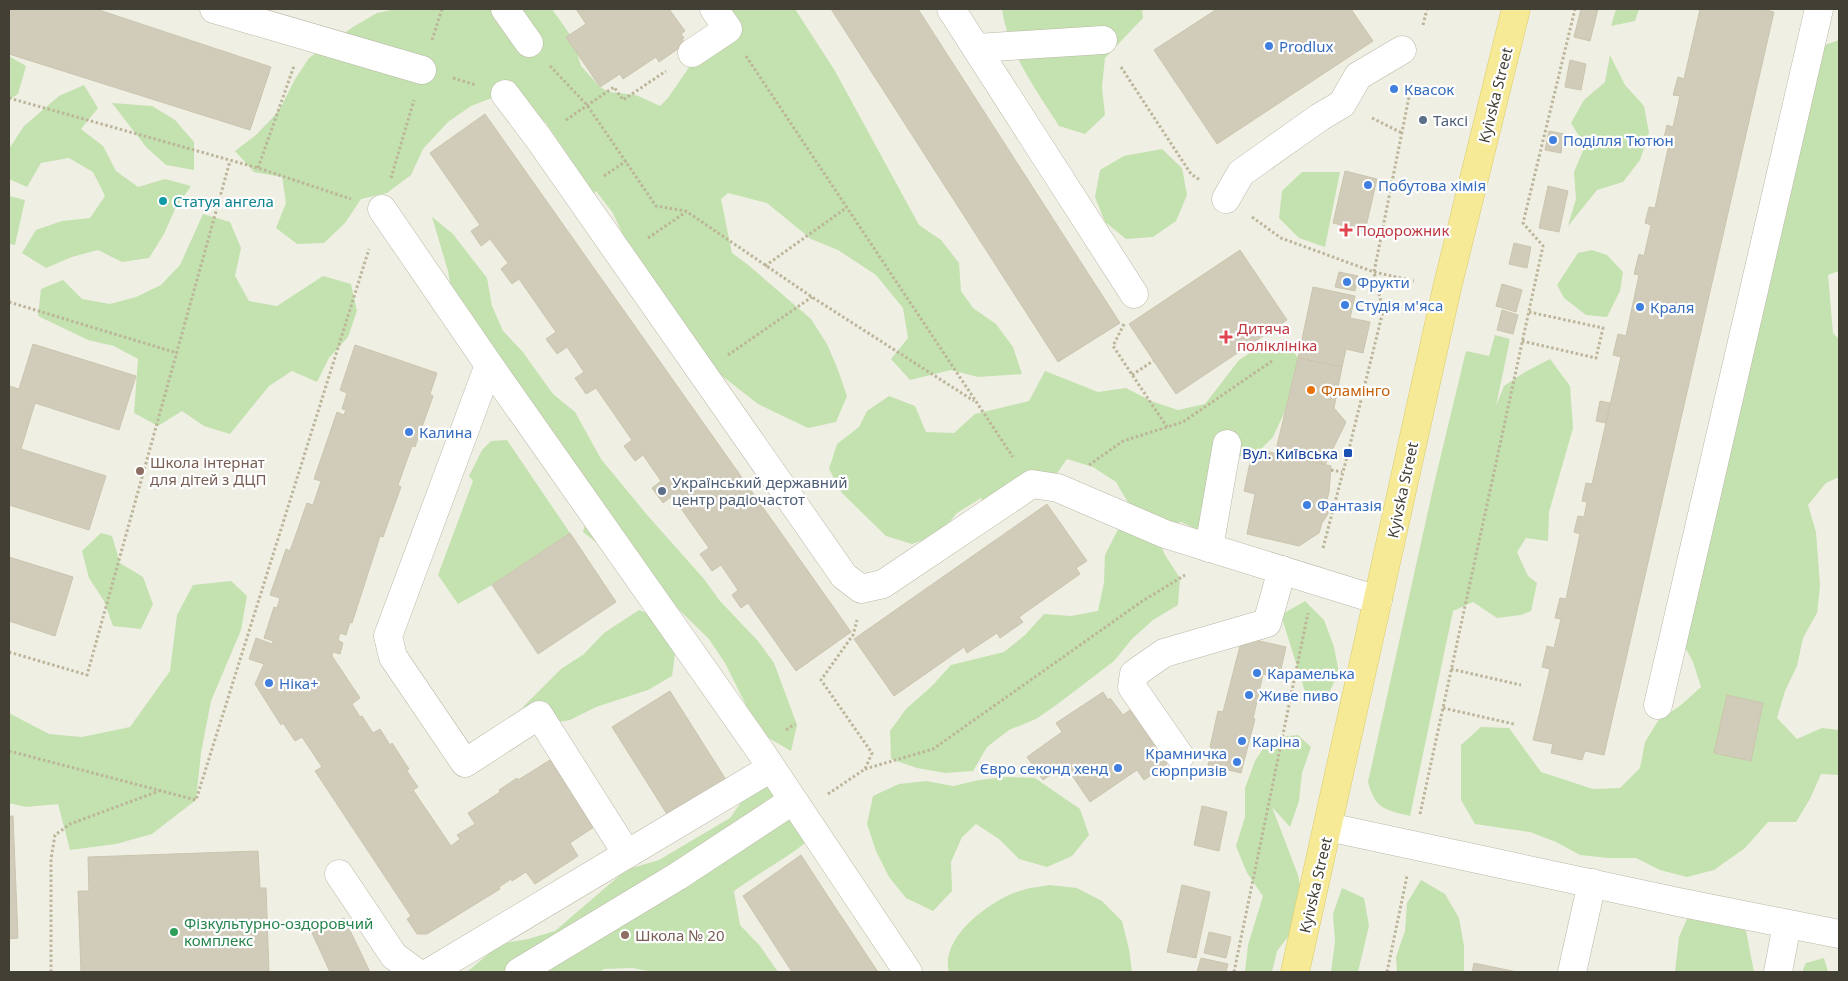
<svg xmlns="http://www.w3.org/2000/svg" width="1848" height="981" viewBox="0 0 1848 981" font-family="'Noto Sans',sans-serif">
	<rect width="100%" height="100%" fill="#f0efe4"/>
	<g fill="#c3e2af">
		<polygon points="396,9 552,9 573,39 581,66 600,87 609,92 636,95 660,106 668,98 701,50 711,24 710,9 795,9 835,71 919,225 941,240 959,263 961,291 973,308 996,324 1013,347 1022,374 978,377 951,370 910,380 891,359 908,338 903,308 876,275 838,250 811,239 767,203 728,193 721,199 732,253 747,264 811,319 827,344 838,370 847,396 836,422 808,428 758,404 703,361 627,244 613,213 596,191 594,194 546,123 524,105 497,96 471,106 448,122 423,149 411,175 387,193 361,199 345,223 324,243 297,244 276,228 286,203 282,177 254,172 235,151 256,135 275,115 282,105 294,81 309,58 353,27 377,13"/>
		<path d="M1002,9H1142L1143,18L1105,58L1102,87L1105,115L1085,134L1059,126C1036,90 1008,52 1002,9Z"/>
		<polygon points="1616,9 1639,9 1635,21 1611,26"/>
		<polygon points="1839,40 1839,271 1828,275 1833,333 1839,339 1839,477 1826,483 1808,505 1816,532 1818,558 1820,586 1817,613 1803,638 1797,666 1785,691 1777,718 1797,739 1822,728 1839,730 1839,775 1821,774 1810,799 1796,822 1768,822 1745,848 1714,870 1687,877 1660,870 1636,858 1608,858 1580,855 1556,842 1530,832 1475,824 1461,800 1461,745 1481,727 1509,728 1541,772 1593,789 1620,788 1640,768 1645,742 1658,721 1681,705 1701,687 1693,662 1680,638 1783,125 1785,96 1792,70 1814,49"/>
		<polygon points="1610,55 1625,85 1644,106 1649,133 1640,160 1623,182 1597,190 1568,226 1576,199 1574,172 1585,146 1571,123 1584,100 1605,82"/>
		<polygon points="9,56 26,66 18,94 9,100"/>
		<polygon points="84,85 98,108 81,129 103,146 116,171 138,187 165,179 191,186 175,209 164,234 149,258 122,262 98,250 72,257 46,268 22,253 36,230 62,221 90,218 105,196 93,172 69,158 41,163 27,187 9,179 9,149 24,126 59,96"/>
		<polygon points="112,103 152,106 175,120 194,142 194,170 166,165 146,147"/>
		<polygon points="1162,149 1182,168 1187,195 1176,221 1153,237 1126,239 1105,222 1095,197 1100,170 1124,156"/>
		<polygon points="1302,172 1340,172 1325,247 1299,238 1279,218 1282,191"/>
		<polygon points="9,196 25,200 15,245 9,244"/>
		<polygon points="203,214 230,222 241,248 235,276 249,301 277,306 323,276 351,284 357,311 348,337 329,358 317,382 292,371 269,386 230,434 204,426 182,411 158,426 134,413 138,359 114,346 88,340 38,316 41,289 63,280 82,299 110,304 136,297 161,285 180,265"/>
		<polygon points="432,217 453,234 487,278 492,306 503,331 522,351 553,394 575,412 601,459 648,516 704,579 720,601 758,641 774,663 797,725 791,751 767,737 750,713 725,663 709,639 669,600 583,532 590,505 453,299 448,271"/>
		<polygon points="1592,250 1607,255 1623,272 1620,291 1607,317 1586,315 1564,298 1557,285 1578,253"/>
		<path d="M1495,335L1510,339L1496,406L1504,386L1525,372L1550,359L1570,386L1573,428L1549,512L1548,541L1526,538L1517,552L1528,576L1537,583L1531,611L1521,615L1497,618L1473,602L1453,611L1410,816C1384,809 1376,810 1368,782L1434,484L1466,351L1489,356Z"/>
		<polygon points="1268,342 1294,352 1298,358 1285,411 1273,437 1254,456 1226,456 1205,533 1181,522 1154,529 1165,555 1180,578 1178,605 1153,620 1132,639 1114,661 1059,703 1036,719 1009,730 987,747 973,771 945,773 917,768 891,759 890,731 906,709 932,686 951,665 1004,652 1025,635 1044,614 1071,616 1098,611 1104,583 1105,555 1130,506 1116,482 1093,467 1067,459 1051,482 991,522 981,498 957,513 939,534 912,544 886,536 842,493 829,469 837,444 859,427 867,411 889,396 915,406 926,432 954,433 975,414 1029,401 1045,371 1098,392 1126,388 1151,401 1178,410 1205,404 1239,360"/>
		<polygon points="507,440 570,533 492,585 458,604 438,575 473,481 469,476 482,450 491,441"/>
		<polygon points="101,533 112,536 120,563 143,577 153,604 141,629 113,626 104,601 89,578 82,551"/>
		<polygon points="231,581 247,596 241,630 211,701 201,753 196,800 152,834 116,844 70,850 58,804 26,807 9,803 9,713 49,734 82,737 130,727 170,671 177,615 193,585"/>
		<polygon points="1305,601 1324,620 1334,647 1339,673 1326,698 1306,695 1281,615"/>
		<polygon points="639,610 664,620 676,647 672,676 648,690 596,707 570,720 542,725 523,707 561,669 584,654 604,633"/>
		<polygon points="1298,735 1311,747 1302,773 1299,801 1290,827 1272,807 1298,875 1303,903 1294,929 1277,951 1272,972 1245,972 1248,945 1263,896 1247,873 1236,846 1245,817 1245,788 1255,761 1270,738"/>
		<polygon points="1007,777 1035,778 1080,809 1089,835 1072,856 1047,867 1019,859 999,839 976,824 962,837 951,862 952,891 933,911 906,898 889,877 876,851 867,824 873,796 899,784 926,781 953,786 979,780"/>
		<path d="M771,780L805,815L804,844C782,861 757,874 734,891L740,925L760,946L778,972H654L632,968L604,969L599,972H467L500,944L528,939L555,931L619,876L632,868L659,860L730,818L747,794Z"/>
		<polygon points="1421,880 1445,894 1459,918 1464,946 1464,972 1397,972 1396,957 1405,931 1407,903"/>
		<path d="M1049,885L1077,888L1102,901L1122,921L1129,949L1132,972H949C939,937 993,898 1023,890C1031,887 1041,887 1049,885Z"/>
		<polygon points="1342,888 1364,898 1369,926 1358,972 1331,972 1335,942 1333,914"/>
		<polygon points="1727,910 1746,931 1754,972 1675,972 1679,937 1690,912"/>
		<polygon points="1824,958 1828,972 1802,972 1806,963"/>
	</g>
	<g fill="#d1ccba" stroke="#cbc5ae">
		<polygon points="9,9 96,9 271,67 250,130 9,54"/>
		<polygon points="576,9 669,9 685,31 681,34 684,38 682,39 685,44 659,62 656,57 623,79 620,74 600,87 566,37 586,24"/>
		<polygon points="831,9 918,9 1120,323 1058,362"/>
		<polygon points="1217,9 1351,9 1373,41 1217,144 1154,50"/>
		<polygon points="1581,9 1598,9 1590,41 1574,37"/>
		<polygon points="1700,9 1762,9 1774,12 1604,755 1585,751 1582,760 1551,753 1553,744 1533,740 1550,669 1542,667 1547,646 1554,648 1561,619 1555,618 1560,598 1566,599 1580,534 1574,532 1578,516 1584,517 1587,502 1582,501 1586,483 1592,484 1621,357 1613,355 1618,334 1626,336 1639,275 1634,274 1639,254 1644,256 1651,225 1645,223 1649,207 1655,208 1669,144 1663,142 1667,125 1673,127 1680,96 1673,95 1678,77 1684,79"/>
		<polygon points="1570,60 1586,64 1581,90 1565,87"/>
		<polygon points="485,114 851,632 796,671 748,603 741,608 732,595 738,590 721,565 712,571 700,554 709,548 672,496 663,503 652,488 661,481 643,455 635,461 624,446 632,440 596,388 586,394 575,378 584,372 567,347 557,354 546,339 556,332 519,279 512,284 501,269 508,263 490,239 481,246 471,231 480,225 430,153"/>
		<polygon points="1549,131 1564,134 1561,153 1545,150"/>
		<polygon points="1345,171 1377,179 1365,231 1333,223"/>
		<polygon points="1548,186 1568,191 1559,232 1539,228"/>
		<polygon points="1514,243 1531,247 1527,268 1509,264"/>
		<polygon points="1240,250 1287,320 1176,394 1129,324"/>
		<polygon points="1339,272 1358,276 1355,291 1335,287"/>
		<polygon points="1502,284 1522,290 1516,312 1496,306"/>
		<polygon points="1313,287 1355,296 1350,318 1370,322 1363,353 1346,349 1342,367 1298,358"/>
		<polygon points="1502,310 1518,315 1513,334 1497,330"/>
		<polygon points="33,344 136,376 119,430 35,403 21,449 106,476 89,530 9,505 9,386 19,389"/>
		<polygon points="355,345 437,373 430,394 433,396 415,447 412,446 398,485 401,487 383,537 380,536 352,623 350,622 346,635 340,633 338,640 343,643 340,654 333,652 332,656 360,698 352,704 360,717 362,716 373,733 380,729 390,745 392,743 409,769 407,771 418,787 413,790 451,846 460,839 457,835 475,824 468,813 500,792 499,790 517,778 518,780 550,760 565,783 569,780 586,806 582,809 594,827 570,843 578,856 535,884 526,872 512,881 511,879 499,887 500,889 427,934 417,934 407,919 411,916 315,771 322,767 302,737 295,741 283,723 281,725 255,684 264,664 249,659 256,638 272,644 273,641 264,638 274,607 277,608 280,598 270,595 286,549 290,551 307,503 313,505 321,481 314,479 337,412 344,415 346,410 342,409 347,393 340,390"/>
		<polygon points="1298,358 1342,367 1334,408 1346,422 1325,465 1275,454"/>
		<polygon points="1600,401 1610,403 1606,423 1596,421"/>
		<polygon points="1265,451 1331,466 1329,492 1326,504 1328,510 1328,514 1322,523 1319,533 1299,546 1247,534 1255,494 1244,491 1252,453 1264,456"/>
		<polygon points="1047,504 1087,561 1076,568 1080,574 1019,617 1023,622 1000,638 997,633 967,653 964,647 894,696 854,639"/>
		<polygon points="570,533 616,602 538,654 492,585"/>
		<polygon points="9,557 73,577 55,636 9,621"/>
		<polygon points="1251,639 1286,647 1279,678 1263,674 1253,719 1255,719 1241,773 1208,765 1212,748 1210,747 1218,711 1223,712 1241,642 1249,644"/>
		<polygon points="670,691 728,783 670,819 612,727"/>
		<polygon points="1103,692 1108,700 1110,698 1123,715 1130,710 1167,764 1144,780 1137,770 1090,802 1065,765 1043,780 1027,757 1062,732 1056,723"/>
		<polygon points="1727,695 1763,703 1751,761 1714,753"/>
		<polygon points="1202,806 1227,812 1219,851 1194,845"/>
		<polygon points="9,816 13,816 18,938 9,939"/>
		<polygon points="258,851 260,888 266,888 269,972 81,972 78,891 89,891 88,857"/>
		<polygon points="801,855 829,898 878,972 792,972 743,896"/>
		<polygon points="1182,885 1210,892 1196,958 1167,952"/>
		<polygon points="344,918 370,972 330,972 312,933"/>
		<polygon points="1209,932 1231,937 1226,958 1204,953"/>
		<polygon points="1201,958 1228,964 1226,972 1197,972"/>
		<polygon points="1474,963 1517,972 1472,972"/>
	</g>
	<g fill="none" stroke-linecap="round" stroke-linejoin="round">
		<g stroke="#bbb7a7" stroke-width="29">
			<g id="minor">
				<polyline points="214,9 422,70"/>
				<polyline points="505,9 529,43"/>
				<polyline points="951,9 1134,294"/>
				<polyline points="977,48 1103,40"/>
				<polyline points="692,53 728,29 714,9"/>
				<polyline points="505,94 539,139 844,576 861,589 883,584 1032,484 1058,488 1165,534 1378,600"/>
				<polyline points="1226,199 1241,173 1320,117 1342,104 1358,76 1402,50"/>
				<polyline points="382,209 489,365 759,749 908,972"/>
				<polyline points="489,365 388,636 393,657 465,763 539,715 627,854 771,768"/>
				<polyline points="1209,548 1227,444"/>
				<polyline points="1658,705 1819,9"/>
				<polyline points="1180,756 1132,687 1134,674 1164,653 1267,623 1282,570"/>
				<polyline points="1328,827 1678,902 1839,934"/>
				<polyline points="339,874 394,956 416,972"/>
				<polyline points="430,972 627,854"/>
				<polyline points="519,972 678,876 792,801"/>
				<polyline points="1572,972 1592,883"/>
				<polyline points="1778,972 1787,924"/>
			</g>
		</g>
		<g stroke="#daca68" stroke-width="29">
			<polyline id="major" points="1295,972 1447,288 1516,9"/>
		</g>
		<g stroke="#bcb599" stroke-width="3" stroke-dasharray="2.5 2.5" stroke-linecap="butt">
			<polyline points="1423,25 1427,9"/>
			<polyline points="432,40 442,9"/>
			<polyline points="746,56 1013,457"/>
			<polyline points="550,66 587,105 656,206 686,211 812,297 974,401"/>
			<polyline points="1121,67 1191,174 1200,180"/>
			<polyline points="453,78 476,85"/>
			<polyline points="9,98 258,168 351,199"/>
			<polyline points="1372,118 1402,133"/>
			<polyline points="566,120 614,87 623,100 666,71"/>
			<polyline points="258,168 294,66"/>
			<polyline points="604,176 626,161"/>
			<polyline points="391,178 414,100"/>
			<polyline points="1252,217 1281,238 1374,272 1414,281"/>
			<polyline points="648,238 686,212"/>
			<polyline points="765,266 846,208"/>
			<polyline points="9,302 177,353"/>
			<polyline points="1124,324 1113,346 1167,427"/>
			<polyline points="1522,341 1596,358 1603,328 1529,312"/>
			<polyline points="728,355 812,297"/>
			<polyline points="1132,375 1153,361"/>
			<polyline points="1089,465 1123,441 1183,422 1272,361"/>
			<polyline points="1331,470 1342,472"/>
			<polyline points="1323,548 1348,453 1383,311 1374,272 1412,82"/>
			<polyline points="9,652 87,675 230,161"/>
			<polyline points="1451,669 1521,685"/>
			<polyline points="1443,708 1514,724"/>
			<polyline points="786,730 795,724"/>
			<polyline points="9,751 196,800 369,249"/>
			<polyline points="865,769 933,749 1141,602 1185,575"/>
			<polyline points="828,794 865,769 872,753 821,680 853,635 857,620"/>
			<polyline points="1420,814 1543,246 1523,223 1575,9"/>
			<polyline points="51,972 51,859 55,835 70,824 159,791"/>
			<polyline points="1234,972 1308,613"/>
			<polyline points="1387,972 1407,876"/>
		</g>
		<use href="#minor" stroke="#fff" stroke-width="28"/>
		<use href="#major" stroke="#f7ea97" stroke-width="28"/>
	</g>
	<g fill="#3f7fe0" stroke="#fff" stroke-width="2">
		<circle cx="1269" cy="46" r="5"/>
		<circle cx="1394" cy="89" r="5"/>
		<circle cx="1553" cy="140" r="5"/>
		<circle cx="1368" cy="185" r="5"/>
		<circle cx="1347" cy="282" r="5"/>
		<circle cx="1345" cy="305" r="5"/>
		<circle cx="1640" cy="307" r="5"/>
		<circle cx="409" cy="432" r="5"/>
		<circle cx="1307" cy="505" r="5"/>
		<circle cx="1257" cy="673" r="5"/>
		<circle cx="269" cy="683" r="5"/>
		<circle cx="1249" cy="695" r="5"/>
		<circle cx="1242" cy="741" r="5"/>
		<circle cx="1237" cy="762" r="5"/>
		<circle cx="1118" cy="768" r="5"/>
	</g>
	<g fill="#5c6f8a" stroke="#fff" stroke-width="2">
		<circle cx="1423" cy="120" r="5"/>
		<circle cx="662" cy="491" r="5"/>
	</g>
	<circle fill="#0f9aa8" stroke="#fff" stroke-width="2" cx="163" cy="201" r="5"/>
	<g fill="#e0444e" stroke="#fff" stroke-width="2">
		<path d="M1343.5 222.5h5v5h5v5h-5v5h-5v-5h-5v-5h5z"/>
		<path d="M1223.5 329.5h5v5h5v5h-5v5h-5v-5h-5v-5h5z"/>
	</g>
	<circle fill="#e8710a" stroke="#fff" stroke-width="2" cx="1311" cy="390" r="5"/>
	<rect fill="#1a4fb4" stroke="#fff" stroke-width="2" x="1343" y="448" width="10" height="10" rx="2.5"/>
	<g fill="#8d6e63" stroke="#fff" stroke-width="2">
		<circle cx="140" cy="471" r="5"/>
		<circle cx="625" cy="935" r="5"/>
	</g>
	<circle fill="#2e9e5b" stroke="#fff" stroke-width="2" cx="174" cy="932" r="5"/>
	<g text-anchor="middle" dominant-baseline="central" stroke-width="4.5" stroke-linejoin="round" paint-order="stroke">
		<g font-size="15" fill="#366cbe" stroke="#fff" text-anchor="start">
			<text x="1279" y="46">Prodlux</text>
			<text x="1404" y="89">Квасок</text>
			<text x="1563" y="140">Поділля Тютюн</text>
			<text x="1378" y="185">Побутова хімія</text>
			<text x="1357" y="282">Фрукти</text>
			<text x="1355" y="305">Студія м'яса</text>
			<text x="1650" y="307">Краля</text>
			<text x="419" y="432">Калина</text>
			<text x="1317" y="505">Фантазія</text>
			<text x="1267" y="673">Карамелька</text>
			<text x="279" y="683">Ніка+</text>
			<text x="1259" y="695">Живе пиво</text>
			<text x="1252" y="741">Каріна</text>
			<text x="1227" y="753" text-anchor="end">Крамничка<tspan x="1227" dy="17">сюрпризів</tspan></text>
			<text x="1108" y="768" text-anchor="end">Євро секонд хенд</text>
		</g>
		<g font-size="15" fill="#423f34" stroke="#fff">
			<text transform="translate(1495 95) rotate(-76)">Kyivska Street</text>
			<text transform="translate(1402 490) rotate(-78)">Kyivska Street</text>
			<text transform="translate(1315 885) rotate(-77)">Kyivska Street</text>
		</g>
		<g font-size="15" fill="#4e5e75" stroke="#fff" text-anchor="start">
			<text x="1433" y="120">Таксі</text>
			<text x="672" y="482">Український державний<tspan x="672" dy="17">центр радіочастот</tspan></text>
		</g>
		<g font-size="15" fill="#0d838f" stroke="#fff" text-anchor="start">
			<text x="173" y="201">Статуя ангела</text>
		</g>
		<g font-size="15" fill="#be3a42" stroke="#fff" text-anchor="start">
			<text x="1356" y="230">Подорожник</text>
			<text x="1237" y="328">Дитяча<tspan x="1237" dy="17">поліклініка</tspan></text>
		</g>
		<g font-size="15" fill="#c56008" stroke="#fff" text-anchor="start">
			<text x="1321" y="390">Фламінго</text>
		</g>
		<g font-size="15" fill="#164399" stroke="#fff" text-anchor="end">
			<text x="1338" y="453">Вул. Київська</text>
		</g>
		<g font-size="15" fill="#785e54" stroke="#fff" text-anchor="start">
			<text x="150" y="462">Школа інтернат<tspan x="150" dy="17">для дітей з ДЦП</tspan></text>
			<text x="635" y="935">Школа № 20</text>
		</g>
		<g font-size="15" fill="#27864d" stroke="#fff" text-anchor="start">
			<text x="184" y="923">Фізкультурно-оздоровчий<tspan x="184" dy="17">комплекс</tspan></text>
		</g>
	</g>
	<rect width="1848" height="981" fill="none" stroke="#423f34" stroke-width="20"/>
</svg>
